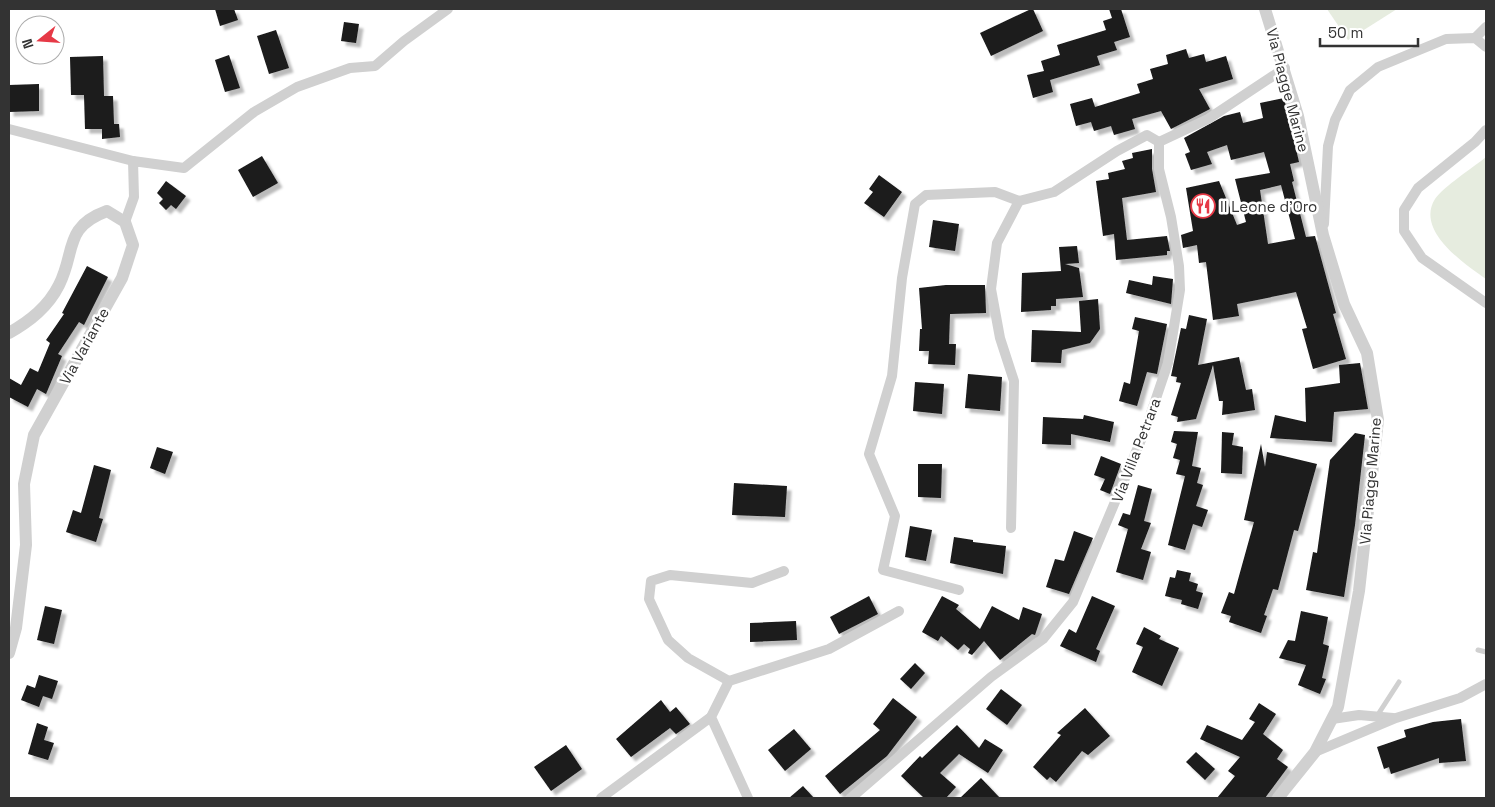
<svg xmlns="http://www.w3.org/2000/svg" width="1495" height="807" viewBox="0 0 1495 807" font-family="'Space Grotesk',sans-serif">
	<defs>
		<filter id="shadow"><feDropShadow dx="4.5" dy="4.5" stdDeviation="1" flood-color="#0004"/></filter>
	</defs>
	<rect width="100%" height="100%" fill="#fff"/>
	<g fill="#e6ecdf">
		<polygon points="1327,9 1397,9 1348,40"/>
		<path d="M1486,157V279C1465,264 1415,231 1435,199C1443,187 1474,167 1486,157Z"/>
	</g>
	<g fill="#1a1a1a" fill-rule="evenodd" filter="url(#shadow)">
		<polygon points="215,9 234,9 238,20 220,26"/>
		<polygon points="1031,9 1033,9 1043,31 991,56 980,33"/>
		<polygon points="1109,9 1121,9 1130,37 1114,42 1117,50 1097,56 1100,65 1050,80 1053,92 1033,98 1027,75 1044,71 1041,61 1060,55 1057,45 1106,30 1103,21 1112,18"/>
		<polygon points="344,22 359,24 356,43 341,41"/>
		<polygon points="276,30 289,68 269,74 257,36"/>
		<polygon points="1186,49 1189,58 1204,54 1206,62 1226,56 1233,79 1199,89 1210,109 1171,129 1161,111 1132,119 1135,129 1114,135 1111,126 1094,131 1091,122 1076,126 1070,104 1092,98 1095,107 1140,93 1137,84 1153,79 1150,69 1168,64 1166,55"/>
		<polygon points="229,55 240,88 225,92 215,60"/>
		<polygon points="103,56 104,96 113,96 114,124 119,124 120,137 102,139 102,129 85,129 84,95 71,95 70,57"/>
		<polygon points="39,84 39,111 9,112 9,85"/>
		<path d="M1284,98L1299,162L1290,164L1294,181L1292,182L1306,237L1315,236L1336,313L1333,314L1346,359L1313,369L1302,329L1307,328L1296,292L1237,304L1239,316L1213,320L1206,262L1199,263L1197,245L1183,248L1181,235L1193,231L1186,188L1219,181L1237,225L1246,222L1235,179L1270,173L1264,152L1231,160L1227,145L1207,152L1212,164L1191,170L1185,154L1190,152L1184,138L1224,116L1240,112L1243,123L1263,118L1260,103ZM1281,185L1295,239L1268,244L1260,190Z"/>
		<polygon points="1152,149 1152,169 1156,192 1122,198 1127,240 1167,236 1170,251 1167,251 1167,255 1116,260 1114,234 1103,236 1096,181 1109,179 1108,173 1125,169 1122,161 1133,158 1132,153"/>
		<polygon points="262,156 278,183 253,197 238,170"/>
		<polygon points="879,175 902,192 884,217 864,203 873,192 869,189"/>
		<polygon points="166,181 186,196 176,209 171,205 166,210 159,203 163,199 157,193"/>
		<polygon points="933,220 959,224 955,251 929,247"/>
		<polygon points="1077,246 1079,263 1065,264 1079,268 1083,297 1056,299 1056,306 1051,306 1051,310 1021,312 1022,273 1061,271 1059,247"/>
		<polygon points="87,266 108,277 84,325 79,322 58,354 62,356 46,394 37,389 28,407 9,397 9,378 21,385 30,368 38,372 50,343 46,340 64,314 62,313"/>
		<polygon points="1153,276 1173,279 1171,304 1126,293 1129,280 1152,285"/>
		<polygon points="946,285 985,285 986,313 950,314 949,344 956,344 955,365 928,364 929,351 919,351 920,329 922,329 919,288"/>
		<polygon points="1098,299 1100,329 1090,343 1062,350 1061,363 1031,362 1032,330 1081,332 1079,301"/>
		<polygon points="1189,315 1207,319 1198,365 1239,357 1246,390 1252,389 1255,410 1222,415 1223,401 1219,401 1213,365 1196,419 1177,422 1178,417 1171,415 1181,383 1176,382 1177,377 1171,376 1181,328 1186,329"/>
		<polygon points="1135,317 1167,324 1157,374 1147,372 1137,406 1119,401 1124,382 1130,384 1139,331 1132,329"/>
		<polygon points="1360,363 1368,409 1334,412 1332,442 1270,438 1275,415 1306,422 1305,388 1340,383 1339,365"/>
		<polygon points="968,374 1002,377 1000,411 965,408"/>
		<polygon points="915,382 944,384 942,414 913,411"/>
		<polygon points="1084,415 1114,422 1110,442 1071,434 1071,445 1042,444 1043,417 1083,419"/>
		<polygon points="1174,431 1198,432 1192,466 1201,468 1197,483 1203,485 1196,506 1208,510 1202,527 1193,524 1185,550 1168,545 1185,476 1176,474 1180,460 1173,458 1177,444 1171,442"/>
		<polygon points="1222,432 1234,433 1232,445 1243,447 1242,474 1221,473"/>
		<polygon points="1355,433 1365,435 1355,525 1344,597 1306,590 1313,552 1317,553 1330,460"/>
		<polygon points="1261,444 1265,467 1267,452 1317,464 1298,531 1294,530 1278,590 1273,589 1264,615 1267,616 1261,633 1229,622 1231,616 1221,613 1229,592 1234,594 1254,522 1244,520"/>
		<polygon points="157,447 173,452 165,474 150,468"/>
		<polygon points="1101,456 1121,464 1110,494 1100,490 1105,479 1094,475"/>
		<polygon points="918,464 942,464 941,498 918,497"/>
		<polygon points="94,465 111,470 99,518 103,519 96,542 66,532 73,510 81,513"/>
		<polygon points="734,483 787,486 785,517 732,515"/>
		<polygon points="1138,485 1152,489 1144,521 1151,523 1141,549 1151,552 1143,580 1116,572 1128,529 1118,525 1123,513 1130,515"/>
		<polygon points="910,526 932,530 926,561 905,557"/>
		<polygon points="1074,531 1093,538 1069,594 1046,587 1055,559 1064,561"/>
		<polygon points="954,537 973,540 973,542 1006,546 1003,574 950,563"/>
		<polygon points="1177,570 1191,573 1189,581 1198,584 1196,591 1203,593 1198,609 1181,604 1182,600 1165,596 1170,577 1175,578"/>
		<polygon points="869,596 878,614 839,634 830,617"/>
		<polygon points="942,596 959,605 956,609 980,629 992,606 1019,620 1023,607 1042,614 1035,635 1032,634 1000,660 984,641 972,655 968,653 970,649 964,644 958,650 941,636 938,641 922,632"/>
		<polygon points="1092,596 1115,606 1096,649 1100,651 1096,662 1060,646 1069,629 1076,633"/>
		<polygon points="45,606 62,610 54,644 37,640"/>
		<polygon points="1301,611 1328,617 1323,644 1329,646 1322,678 1326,679 1320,694 1298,685 1306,665 1279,658 1288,640 1295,641"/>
		<polygon points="796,621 797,640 750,642 750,623"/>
		<polygon points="1144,627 1161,636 1159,639 1179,648 1162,686 1132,672 1143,647 1136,644"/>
		<polygon points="915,663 925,673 911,689 900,679"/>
		<polygon points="39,675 58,681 52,699 43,696 39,707 21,700 27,685 35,688"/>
		<polygon points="1001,689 1022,705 1007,725 986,709"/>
		<polygon points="893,698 917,717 887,756 840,794 825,776 880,730 873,724"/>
		<polygon points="661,700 670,712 676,707 690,724 676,734 670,728 631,757 616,739"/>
		<polygon points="1259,703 1276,714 1263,734 1283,750 1277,759 1288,767 1265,798 1217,798 1235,776 1228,771 1240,757 1200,739 1207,725 1242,740 1255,722 1249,719"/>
		<polygon points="1085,708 1110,736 1088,755 1082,751 1056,782 1050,777 1047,780 1033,767 1061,735 1057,733"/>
		<polygon points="1461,719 1466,761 1439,763 1439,758 1391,774 1389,767 1384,769 1377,747 1406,737 1404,730 1433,722"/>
		<polygon points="37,723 48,727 44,740 54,743 48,760 28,754"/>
		<polygon points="957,725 979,748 985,739 1003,750 988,773 959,754 940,773 956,787 946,798 924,798 901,776 920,756 922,758"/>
		<polygon points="794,729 811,749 785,771 768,750"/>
		<polygon points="566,745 582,769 551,791 534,767"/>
		<polygon points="1196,752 1215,769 1205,780 1186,762"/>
		<polygon points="981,778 1000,798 960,798"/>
		<polygon points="803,786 814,798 789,798"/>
	</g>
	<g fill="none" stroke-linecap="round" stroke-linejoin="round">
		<g stroke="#d0d0d0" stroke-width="5">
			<polyline points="1478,650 1486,652"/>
			<polyline points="1377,716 1399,682"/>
		</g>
		<g stroke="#d0d0d0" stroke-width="10">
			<polyline points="1475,38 1486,27"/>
			<polyline points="9,129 133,161"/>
			<polyline points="1486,130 1475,142 1418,188 1404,210 1404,231 1422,258 1486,303"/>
			<polyline points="125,222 134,197 133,161 184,168 254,112 297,87 350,68 375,66 404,41 448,9"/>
			<polyline points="1324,224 1328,146 1335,120 1350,90 1378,67 1446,39 1475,38 1486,47"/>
			<polyline points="1011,528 1014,381 1000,338 991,289 997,243 1019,201"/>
			<polyline points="959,590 883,570 895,516 869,454 892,376 902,278 915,204 926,195 995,192 1019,201 1054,192 1117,151 1147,135 1159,142"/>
			<polyline points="729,681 688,658 668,640 649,599 651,581 670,575 752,583 784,571"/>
			<polyline points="1332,719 1359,715 1393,718"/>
			<polyline points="1315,752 1396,718 1460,698 1486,684"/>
			<polyline points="601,798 711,717"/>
			<polyline points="748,798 711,717 729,681 829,649 899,611"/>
			<polyline points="851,798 991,677 1043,639 1073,602 1146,428 1168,363 1180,290 1179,266 1171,217 1159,169 1159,142 1208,119 1285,68"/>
		</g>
		<g stroke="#d0d0d0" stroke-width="12">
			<polyline points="1265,9 1298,116 1323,235 1344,304 1367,353 1378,420 1359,591 1338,707 1315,752 1278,798"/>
			<path d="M9,333C30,321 48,307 59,285C76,252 63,227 107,211L125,222L133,245L122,278L34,435L24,484L26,545L16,628L9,653"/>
		</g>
	</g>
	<defs>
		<g id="restaurant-ring" transform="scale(1.25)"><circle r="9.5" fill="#fff" stroke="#e63946" stroke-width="1.5"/><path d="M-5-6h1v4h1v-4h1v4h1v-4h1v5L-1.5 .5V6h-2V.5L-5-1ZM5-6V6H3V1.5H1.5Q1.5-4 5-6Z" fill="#e63946"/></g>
	</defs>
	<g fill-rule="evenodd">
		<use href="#restaurant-ring" x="1203" y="206"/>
	</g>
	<g text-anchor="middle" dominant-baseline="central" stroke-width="5" stroke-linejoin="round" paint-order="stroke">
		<g font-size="15" fill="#333" stroke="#fff">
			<text transform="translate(1288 90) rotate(75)">Via Piagge Marine</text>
			<text transform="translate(84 346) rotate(-61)">Via Variante</text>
			<text transform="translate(1136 450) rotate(-69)">Via Villa Petrara</text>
			<text transform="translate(1370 481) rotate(-85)">Via Piagge Marine</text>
		</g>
		<g font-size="15" fill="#333" stroke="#fff" text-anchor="start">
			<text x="1220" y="206">Il Leone d'Oro</text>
		</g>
	</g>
	<rect width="1495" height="807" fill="none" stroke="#333333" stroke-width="20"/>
	<g transform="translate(40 40) rotate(253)"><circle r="24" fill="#ffffff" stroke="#adadad"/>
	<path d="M0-4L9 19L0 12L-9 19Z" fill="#e63946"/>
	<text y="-8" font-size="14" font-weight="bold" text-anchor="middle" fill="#333333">N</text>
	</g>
	<path d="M1320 38v8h98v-8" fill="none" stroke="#333333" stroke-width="2.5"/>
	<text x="1328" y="38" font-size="15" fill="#333333" stroke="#ffffff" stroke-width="4" paint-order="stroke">50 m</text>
</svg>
